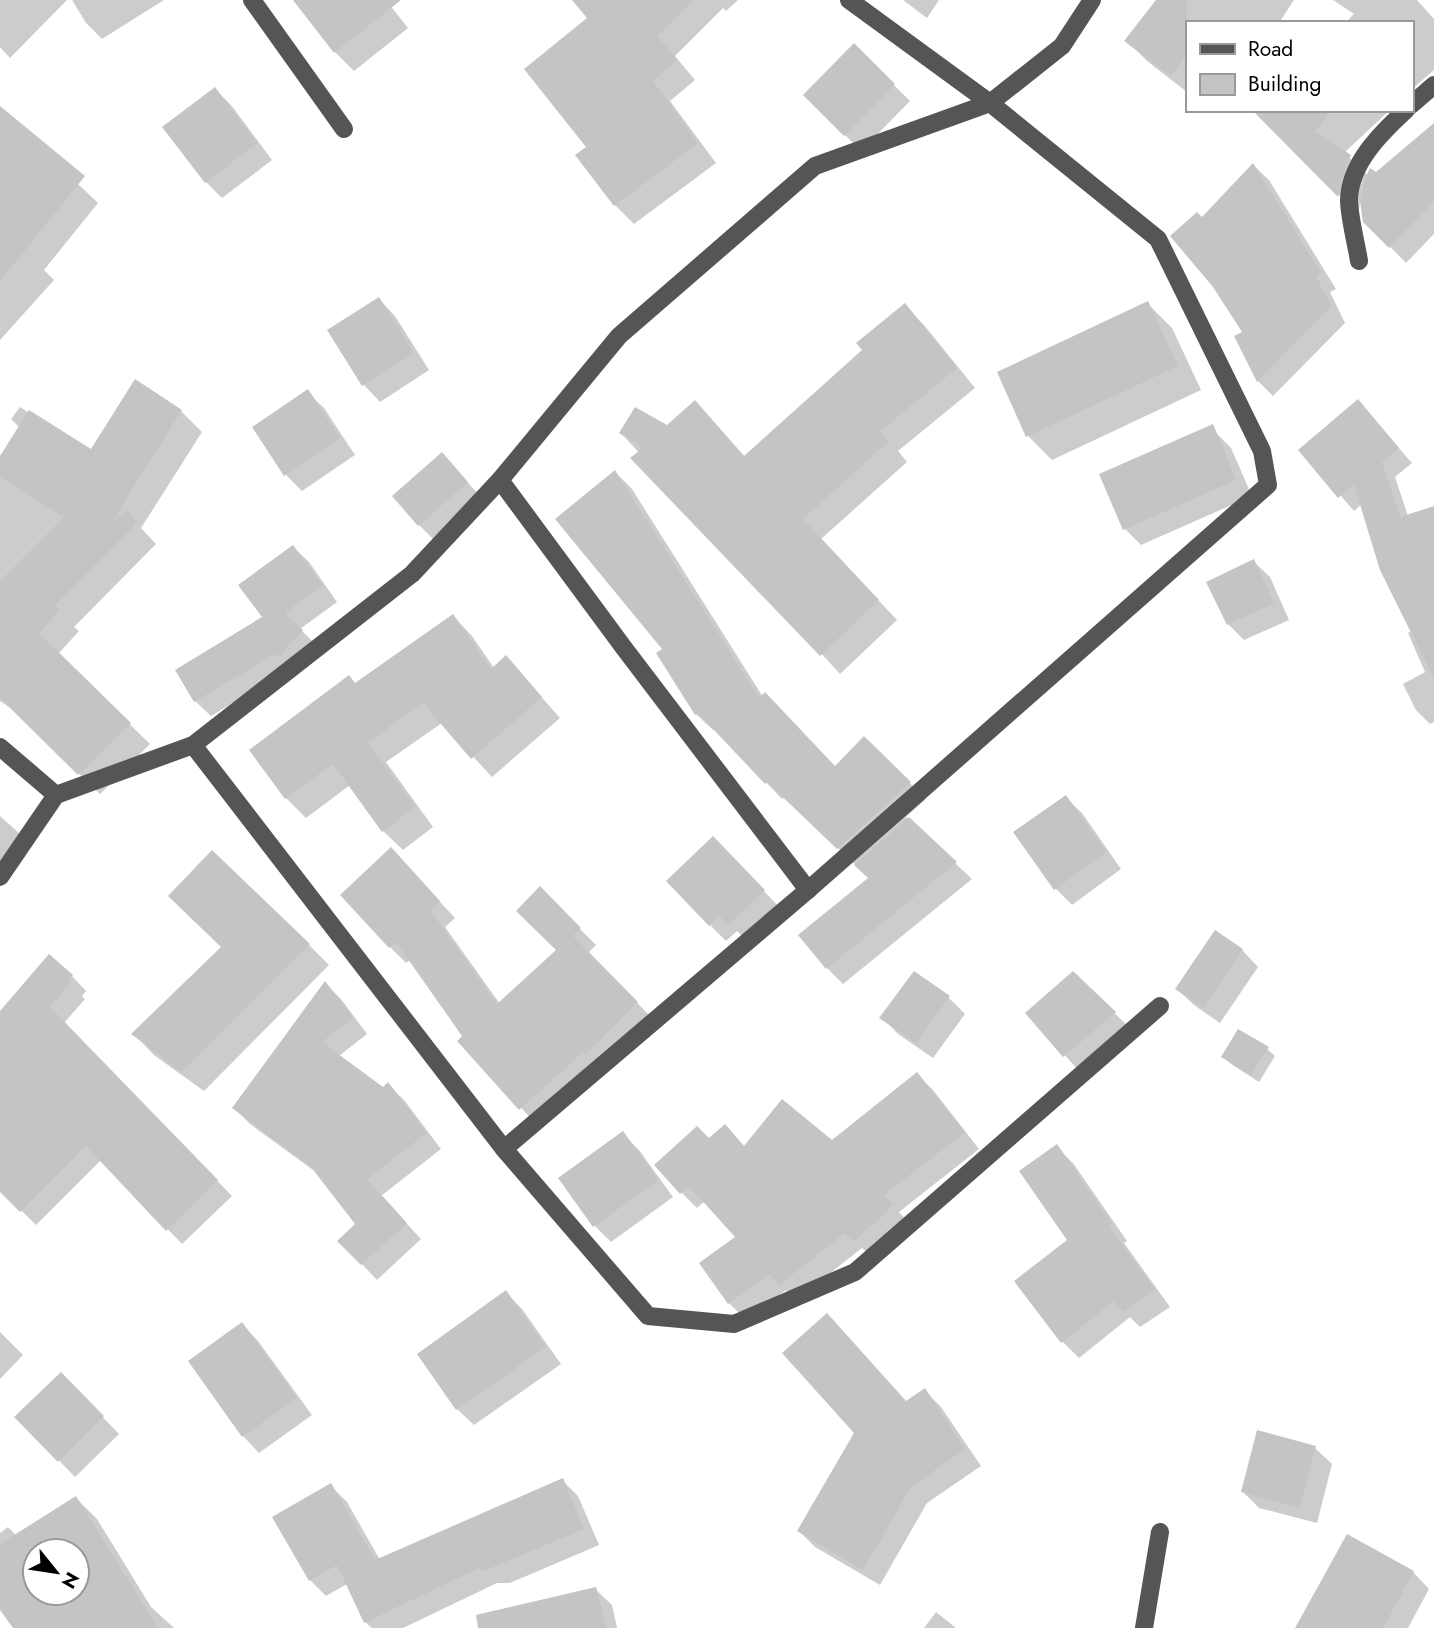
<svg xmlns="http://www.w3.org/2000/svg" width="1434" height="1628" viewBox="0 0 1434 1628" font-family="Jost,sans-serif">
	<rect width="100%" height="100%" fill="#fff"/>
	<g fill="#0003" fill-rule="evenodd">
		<polygon points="0,0 67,0 10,58 0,47"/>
		<polygon points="72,0 164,0 102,39 86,23"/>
		<polygon points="295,0 386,0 408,28 354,71 335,52"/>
		<polygon points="599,0 738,0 726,11 723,8 675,56 695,80 670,101 716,163 634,224 615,205 578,155 588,147 589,18"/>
		<polygon points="903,0 939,0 927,18"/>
		<polygon points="1158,0 1294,0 1279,23 1187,23 1187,92 1147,61 1127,41"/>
		<polygon points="1333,0 1417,0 1434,19 1434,70 1411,90 1411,23 1345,23 1354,14"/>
		<polygon points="854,45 910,101 861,151 805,95"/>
		<polygon points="215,89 231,105 272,160 222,198 206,182"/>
		<polygon points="1254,110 1390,110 1344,153 1369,176 1377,174 1434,125 1434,234 1406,263 1365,221 1362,194 1358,214"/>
		<polygon points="0,121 78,184 98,203 44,270 54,280 0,340"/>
		<polygon points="1253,165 1269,180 1336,289 1330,292 1345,323 1273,396 1258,381 1237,337 1244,333 1202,219"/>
		<polygon points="379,299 395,316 429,370 380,402 364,385 329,330"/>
		<polygon points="1148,304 1172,328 1201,390 1052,460 1028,436 999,373"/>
		<polygon points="904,305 924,325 975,388 898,451 907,462 821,539 897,620 840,674 621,433 667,428 695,402 745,457 864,350"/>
		<polygon points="135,382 181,411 202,432 141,528 156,544 74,627 79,631 58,654 150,744 100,794 14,710 0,701 0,469 31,439 11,419 20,407 91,452"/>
		<polygon points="307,392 324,408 355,455 302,491 286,475"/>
		<polygon points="1358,402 1412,463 1395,477 1408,516 1434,508 1434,722 1430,724 1416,710 1403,684 1425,672 1408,633 1412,631 1362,504 1354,511 1301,450"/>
		<polygon points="1214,431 1231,448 1252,496 1141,545 1125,529"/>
		<polygon points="442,455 483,499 435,541 419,525"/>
		<polygon points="615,472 632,489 763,697 836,768 864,739 926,799 906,817 972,879 843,984 827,968 870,879 785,797 782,799 715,729 713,730 696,714 658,654 665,650"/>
		<polygon points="293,547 309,562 337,602 300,629 317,646 291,668 211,716 195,701 264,618"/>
		<polygon points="1253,561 1270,577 1289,620 1244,640 1228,624"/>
		<polygon points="453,616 472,636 494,668 506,657 560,718 492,777 442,723 386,762 433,827 403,850 383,831 350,785 306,818 286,798 252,750 356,685"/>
		<polygon points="1065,797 1082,813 1121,869 1072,905 1055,888"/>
		<polygon points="0,816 21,835 0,871"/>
		<polygon points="730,855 780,908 746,940 737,931 726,941 710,925"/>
		<polygon points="407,866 455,918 445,927 500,1004 558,951 540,889 596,945 588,953 653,1019 537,1125 459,1041 464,1036 410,960 406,963 390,947"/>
		<polygon points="309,945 329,965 204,1091 154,1055 134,1034"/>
		<polygon points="1242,950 1258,967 1220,1023 1194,1005 1177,989"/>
		<polygon points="914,973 949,998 965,1014 933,1058 898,1034 882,1017"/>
		<polygon points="1073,973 1131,1029 1080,1072 1027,1013"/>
		<polygon points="72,976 86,991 82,996 85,999 64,1023 232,1196 182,1244 101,1160 36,1225 0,1189 0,1014"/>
		<polygon points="326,984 341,999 367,1034 339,1056 383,1089 388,1085 404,1100 441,1149 381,1196 421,1239 377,1280 340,1241 357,1224 320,1175 250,1124 234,1108"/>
		<polygon points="1267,1049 1275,1056 1259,1082 1231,1064 1223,1057"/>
		<polygon points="917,1075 933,1090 979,1149 899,1212 908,1222 871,1256 862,1248 796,1300 786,1290 745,1319 729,1303 701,1264 737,1238 705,1201 697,1208 681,1192 710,1140 745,1147 832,1143"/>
		<polygon points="623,1134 639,1150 673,1197 611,1242 595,1226"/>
		<polygon points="1056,1147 1073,1163 1127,1241 1124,1243 1170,1307 1140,1327 1130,1317 1079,1358 1062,1341 1069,1240"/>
		<polygon points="506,1293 522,1309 561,1364 474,1425 457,1409"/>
		<polygon points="242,1324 258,1341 312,1415 259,1453 243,1436 190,1361"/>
		<polygon points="0,1332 23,1355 0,1379"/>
		<polygon points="61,1374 119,1434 75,1477 17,1417"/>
		<polygon points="924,1390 941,1407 981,1466 927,1503 880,1585 815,1547 799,1531 907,1402"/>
		<polygon points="1315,1448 1332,1464 1317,1523 1259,1508 1243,1492"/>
		<polygon points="562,1480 578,1496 599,1545 510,1583 497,1583 403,1628 372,1628 365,1622 347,1584 326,1596 310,1580 331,1486 347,1502 380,1560"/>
		<path d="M76,1498L97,1519L151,1607L174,1628H18L0,1607V1533L8,1527L17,1536ZM35,1551H77V1593H35Z"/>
		<polygon points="1413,1572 1429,1589 1408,1628 1297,1628"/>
		<polygon points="595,1589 612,1605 617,1628 532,1628"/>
		<polygon points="936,1612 956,1628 924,1628"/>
	</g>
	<g fill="#c4c4c4" fill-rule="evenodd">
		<polygon points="293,0 401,0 334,53"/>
		<polygon points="572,0 694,0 657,36 677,60 653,81 698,143 614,206 575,155 586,147 524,69 587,18"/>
		<polygon points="1156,0 1187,0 1187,55 1171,76 1124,41"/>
		<polygon points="854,43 895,84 844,136 803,95"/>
		<polygon points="215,87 257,143 205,183 162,127"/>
		<polygon points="0,106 85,176 0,281"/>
		<polygon points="1252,110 1331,110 1315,132 1351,155 1344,171 1338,197"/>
		<polygon points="1434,123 1434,201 1389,248 1363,222 1360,201 1365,179 1370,168 1376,172"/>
		<polygon points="1253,163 1321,273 1316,276 1331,306 1257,382 1234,336 1242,332 1213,287 1170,236 1197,212 1202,217"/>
		<polygon points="379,297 414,353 362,386 327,330"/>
		<polygon points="1148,301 1178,366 1026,437 997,372"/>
		<polygon points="905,303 957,368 880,431 889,441 803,519 879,600 820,656 630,458 643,448 619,433 635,407 667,425 695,400 744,456 862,350 856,343"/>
		<polygon points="135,379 182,410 113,520 127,511 137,523 55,605 60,610 39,633 131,723 78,775 0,698 0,581 64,517 0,477 0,456 29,410 91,449"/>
		<polygon points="308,389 340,438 284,476 252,427"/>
		<polygon points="1358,399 1399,448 1382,462 1400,517 1434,506 1434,679 1380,570 1354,485 1338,498 1298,450"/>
		<polygon points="1213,424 1236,480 1123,530 1099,474"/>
		<polygon points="442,452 468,482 418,526 392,496"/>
		<polygon points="615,470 759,698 765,692 835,766 864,736 911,782 837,849 767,782 765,784 698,713 695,715 656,653 662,649 555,519"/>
		<polygon points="293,545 323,586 285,613 303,630 279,657 275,654 194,702 175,670 262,617 238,585"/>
		<polygon points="1254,559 1274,603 1227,625 1206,582"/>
		<polygon points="453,614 491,669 506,655 542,697 471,759 423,703 368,742 415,807 382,832 333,764 285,799 249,750 349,675 355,683"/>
		<polygon points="1066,795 1106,852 1054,890 1013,832"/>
		<polygon points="909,817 957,862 826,969 798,935 868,878 854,865"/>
		<polygon points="713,836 765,890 729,925 719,916 709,926 666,881"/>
		<polygon points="391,847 440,901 430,910 497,1004 556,950 516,911 540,886 581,928 573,936 638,1002 584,1055 582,1053 519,1110 457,1041 462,1036 396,942 389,948 340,895"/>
		<polygon points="212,850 310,944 182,1072 131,1034 221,947 168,896"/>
		<polygon points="1215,930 1243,949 1203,1008 1175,989"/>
		<polygon points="49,954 73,975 68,980 71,982 50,1007 218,1180 166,1231 86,1146 20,1212 0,1192 0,1011"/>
		<polygon points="914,971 950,996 916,1043 879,1018"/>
		<polygon points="1073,971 1116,1012 1063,1057 1025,1013"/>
		<polygon points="325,981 353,1018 322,1042 383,1087 388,1082 427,1133 367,1179 407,1223 361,1265 337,1241 355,1224 311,1167 232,1108"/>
		<polygon points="1238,1029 1269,1047 1251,1075 1221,1057"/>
		<polygon points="917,1072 965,1132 884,1195 893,1205 854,1242 845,1233 779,1285 770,1274 728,1304 699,1263 735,1237 689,1186 680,1194 654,1165 697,1126 709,1138 725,1124 744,1146 782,1099 832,1140"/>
		<polygon points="623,1131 658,1180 593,1227 558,1178"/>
		<polygon points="1057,1144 1112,1224 1109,1226 1155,1290 1123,1312 1114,1301 1061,1343 1014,1281 1067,1240 1019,1171"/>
		<polygon points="506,1290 546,1347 456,1410 417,1354"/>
		<polygon points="827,1313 906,1401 925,1388 965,1449 911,1487 863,1570 797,1531 854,1433 782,1353"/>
		<polygon points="242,1322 297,1398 242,1437 188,1361"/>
		<polygon points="61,1372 104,1416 58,1462 14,1417"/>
		<polygon points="1257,1430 1316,1446 1300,1508 1241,1492"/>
		<polygon points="563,1478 584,1529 481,1572 479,1568 364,1623 337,1565 309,1581 272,1517 331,1483 375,1560"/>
		<path d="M76,1496L158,1628H13L0,1610V1544ZM35,1551H77V1593H35Z"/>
		<polygon points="1347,1534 1414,1571 1383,1628 1295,1628"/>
		<polygon points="596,1587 606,1628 478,1628 476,1615"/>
	</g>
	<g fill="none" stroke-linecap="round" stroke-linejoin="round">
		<g stroke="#555" stroke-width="18">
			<polyline points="252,0 344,129"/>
			<polyline points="1411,105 1434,85"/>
			<path d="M1359,261C1356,242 1350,221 1349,201C1349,164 1381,133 1406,110"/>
			<polyline points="500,480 624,648 808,890"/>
			<polyline points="193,745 504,1149 648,1316 734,1324 855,1272 1160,1006"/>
			<polyline points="0,747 56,795"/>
			<polyline points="0,877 56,795 193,745 412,574 500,480 619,336 815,166 990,103 1062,46 1092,0"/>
			<polyline points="504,1149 808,890 1268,485 1262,451 1158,239 990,103 849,0"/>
			<polyline points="1144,1628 1160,1532"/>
		</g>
	</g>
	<rect x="1186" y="21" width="228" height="91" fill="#ffffff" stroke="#999999" stroke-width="2"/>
	<rect x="1200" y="44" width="35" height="10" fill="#555555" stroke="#999999" stroke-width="2"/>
	<text x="1248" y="56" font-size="21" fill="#000000">Road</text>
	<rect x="1200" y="74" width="35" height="21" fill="#c4c4c4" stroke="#999999" stroke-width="2"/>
	<text x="1248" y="91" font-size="21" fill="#000000">Building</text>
	<g transform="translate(56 1572) rotate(120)"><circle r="33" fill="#ffffff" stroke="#999999" stroke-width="2"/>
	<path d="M0-5L12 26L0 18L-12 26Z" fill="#000000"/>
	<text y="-10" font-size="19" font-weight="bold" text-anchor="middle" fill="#000000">N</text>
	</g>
</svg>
